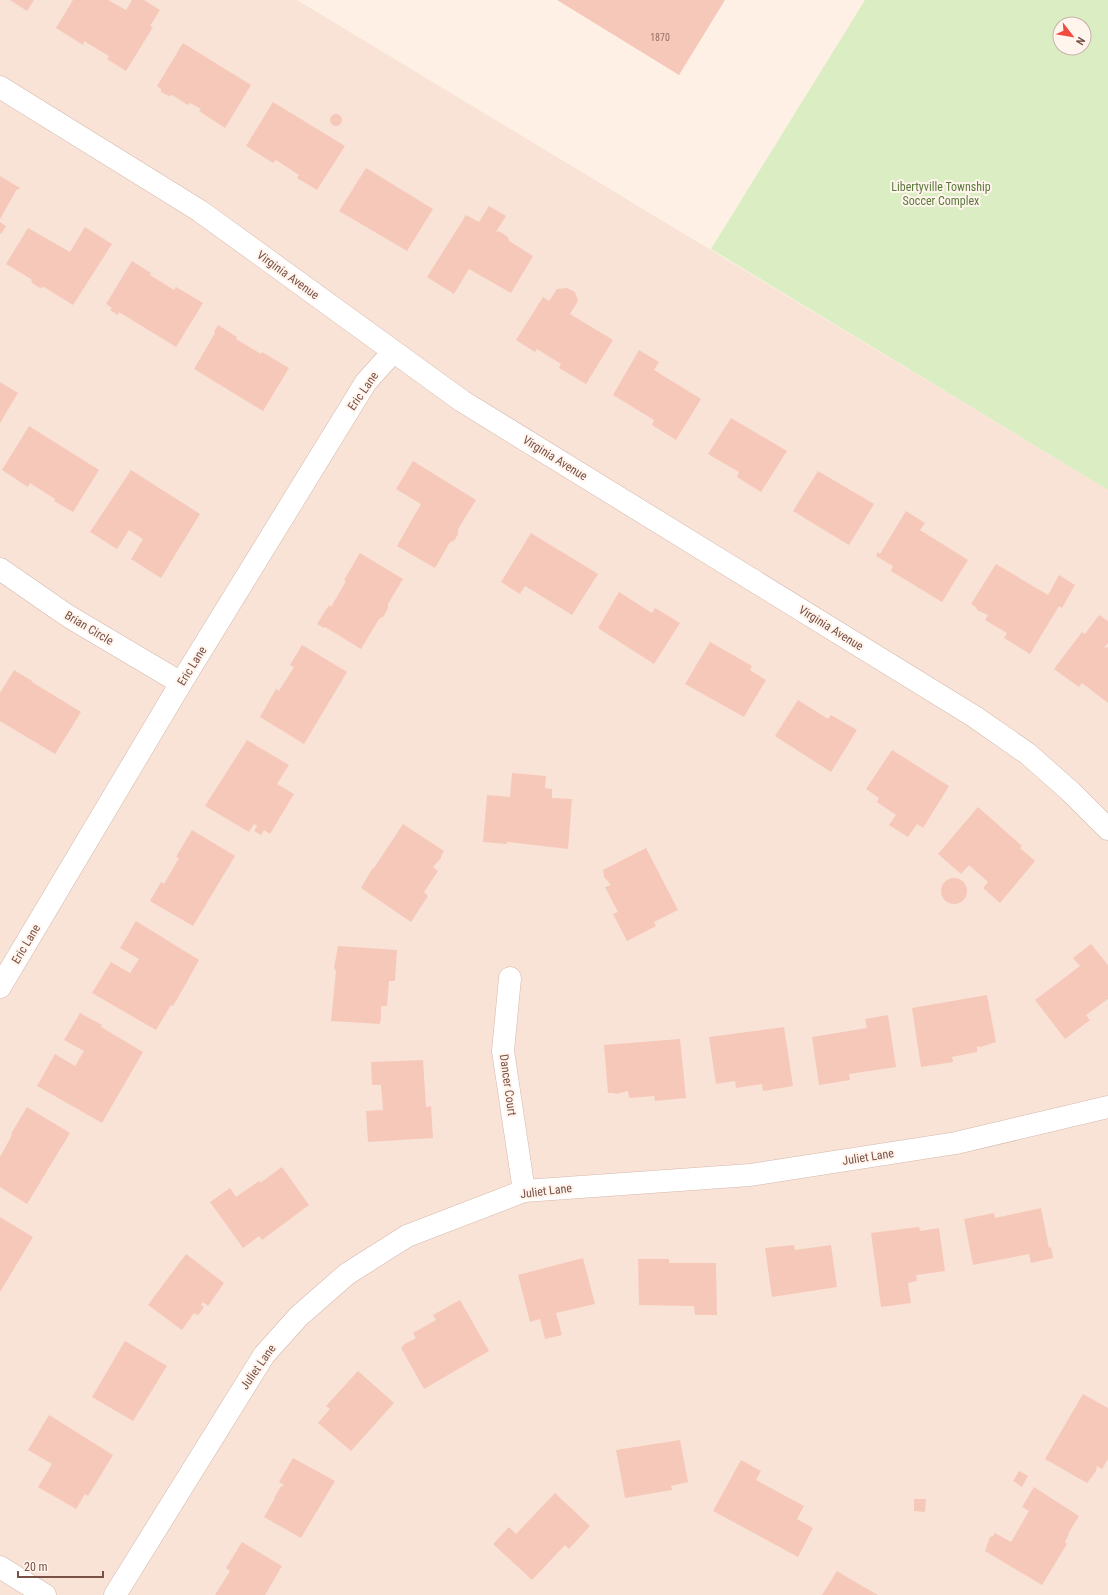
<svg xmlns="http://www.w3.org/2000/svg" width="1108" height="1595" viewBox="0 0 1108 1595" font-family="'Roboto Condensed',sans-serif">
	<rect width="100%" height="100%" fill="#fef0e5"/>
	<polygon fill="#f9e3d6" points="0,0 297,0 1108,490 1108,1595 0,1595"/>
	<path fill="#dbedc2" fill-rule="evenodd" d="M865,0H1108V490L711,249ZM1060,24H1084V48H1060Z"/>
	<g fill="#f6c8ba">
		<polygon points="10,0 34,0 27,11"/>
		<polygon points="73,0 108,0 126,10 132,0 144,0 160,10 150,26 153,27 126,71 107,59 109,56 84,41 83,45 56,28"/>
		<polygon points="557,0 725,0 679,75"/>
		<polygon points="183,43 251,85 225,128 199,111 201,109 190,103 188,105 172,95 169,96 161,92 161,89 157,86"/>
		<polygon points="273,102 345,146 317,190 297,178 299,175 276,160 273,163 246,146"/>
		<circle cx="336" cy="120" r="6"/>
		<polygon points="366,168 433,209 407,251 339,211"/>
		<polygon points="0,176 20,188 19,190 17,189 0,219"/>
		<polygon points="489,206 506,216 496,232 499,231 508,237 509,241 533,256 511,293 469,269 454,294 427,277 466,215 479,222"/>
		<polygon points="0,222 6,226 1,234 0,233"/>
		<polygon points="85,227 112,244 73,305 44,287 40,288 32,283 31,279 6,264 28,228 70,252"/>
		<polygon points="132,261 151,273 150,275 174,290 176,287 203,303 176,347 119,312 118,315 110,310 112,308 106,304"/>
		<polygon points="567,288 575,292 578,301 570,314 613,340 586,384 559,368 561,364 537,349 535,352 516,340 543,297 549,301 557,289"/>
		<polygon points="218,325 237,337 236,339 261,354 262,352 289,368 263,411 194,369 215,333 214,332"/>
		<polygon points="639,350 659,362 654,370 701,399 676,440 652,425 654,420 613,395"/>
		<polygon points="0,382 18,393 0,423"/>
		<polygon points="731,418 787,451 761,492 737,477 739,472 708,454"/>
		<polygon points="29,426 99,470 73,512 54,501 55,499 30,483 28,487 2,470"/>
		<polygon points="413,461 476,500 458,529 458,534 454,541 450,542 435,568 397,546 421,504 396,489"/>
		<polygon points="131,470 200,514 161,578 131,559 143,539 138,536 129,530 117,549 90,532"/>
		<polygon points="818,471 874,504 849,545 793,511"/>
		<polygon points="906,511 925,523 920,530 968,560 942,602 891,571 893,566 876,556 878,552 880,554"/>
		<polygon points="531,533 598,574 572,615 525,586 520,594 501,582"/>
		<polygon points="360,553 403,579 388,604 388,608 384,616 379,619 361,649 325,627 324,628 317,624 329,605 331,607 346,581 344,580"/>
		<polygon points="996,564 1048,595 1059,575 1075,585 1062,608 1059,606 1030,654 1004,638 1007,633 985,620 988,615 977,610 976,607 971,604"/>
		<polygon points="619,592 652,613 655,608 680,623 654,664 598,628"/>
		<polygon points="1099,615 1108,621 1108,643 1104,648 1108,647 1108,703 1082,683 1079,687 1054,669 1082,632 1085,634"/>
		<polygon points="710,642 752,666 750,670 766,680 744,717 685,684"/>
		<polygon points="302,645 347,672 304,744 260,717 276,689 279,691 294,667 290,665"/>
		<polygon points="14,670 32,681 32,682 81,712 55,754 0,721 0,693"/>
		<polygon points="798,700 828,719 831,715 857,730 831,772 775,736"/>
		<polygon points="247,740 289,765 277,784 294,794 270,834 264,830 261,835 254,831 257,826 254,824 249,832 205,806"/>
		<polygon points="892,750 949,786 923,828 917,824 908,837 889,825 896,815 877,802 879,798 866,789"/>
		<polygon points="512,773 546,776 545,788 552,789 552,798 572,799 568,849 507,842 507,844 483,842 487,795 510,797"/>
		<polygon points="978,807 1022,846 1020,848 1035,861 1000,903 983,888 988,882 969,865 961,874 938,854"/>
		<polygon points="403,824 444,851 441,856 441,858 433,867 438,871 424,892 428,896 411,922 361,888 372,869 374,868"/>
		<polygon points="192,830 235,856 193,926 150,901 161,882 164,884 179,858 176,857"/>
		<polygon points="646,848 678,910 654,922 656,926 627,941 613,914 618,912 605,887 611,885 604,877 603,870"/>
		<circle cx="954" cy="891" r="13"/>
		<polygon points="136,921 199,960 180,994 173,1006 171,1005 156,1030 92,993 111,962 130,973 139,959 120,948"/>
		<polygon points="1091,944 1108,965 1108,999 1086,1015 1090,1020 1065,1039 1035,1000 1080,966 1073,958"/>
		<polygon points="338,946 397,950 395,981 389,981 387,1006 381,1006 381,1021 380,1021 380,1024 331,1021 336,971 334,968"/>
		<polygon points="987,995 996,1042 981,1047 977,1046 977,1052 952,1057 953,1062 921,1067 912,1008"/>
		<polygon points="80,1013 102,1025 101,1027 143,1052 102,1123 37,1086 55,1054 75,1066 84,1051 64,1040"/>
		<polygon points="888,1015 896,1067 849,1074 850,1080 819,1085 812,1037 867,1028 865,1019"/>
		<polygon points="784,1027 793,1086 763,1091 762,1084 736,1088 735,1081 716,1084 709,1037"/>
		<polygon points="680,1039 686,1098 655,1101 654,1096 629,1098 628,1091 616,1094 614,1093 608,1093 604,1045"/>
		<polygon points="423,1060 426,1107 431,1106 433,1138 368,1142 366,1111 383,1110 381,1085 372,1085 371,1062"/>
		<polygon points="27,1107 70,1133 27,1204 0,1187 0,1157 12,1135 11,1134"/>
		<polygon points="282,1167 309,1205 262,1240 259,1236 243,1248 210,1202 230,1188 236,1197 259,1181 260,1183"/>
		<polygon points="1041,1208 1049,1248 1051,1247 1053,1258 1031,1263 1029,1254 973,1265 964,1219 994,1213 995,1218"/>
		<polygon points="0,1217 33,1237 0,1292"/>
		<polygon points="919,1227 920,1231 939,1228 945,1271 916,1275 917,1281 908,1283 911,1303 881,1307 871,1233"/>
		<polygon points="794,1245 795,1250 831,1245 837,1287 772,1297 765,1248"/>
		<polygon points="186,1254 224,1283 208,1306 203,1302 201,1305 204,1307 200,1313 198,1315 194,1313 182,1330 148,1305"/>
		<polygon points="583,1258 595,1304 556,1313 562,1335 545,1339 540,1319 530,1322 518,1275"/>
		<polygon points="638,1259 669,1259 669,1263 716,1263 717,1315 695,1315 694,1306 639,1305"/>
		<polygon points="460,1300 489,1351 424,1389 401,1348 403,1346 403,1345 416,1338 413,1333 436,1320 433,1315"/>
		<polygon points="125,1341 167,1366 133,1421 92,1397"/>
		<polygon points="358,1371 394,1403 351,1451 318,1423 330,1409 326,1406"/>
		<polygon points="1083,1394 1108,1408 1108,1459 1102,1469 1097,1466 1096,1471 1087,1483 1045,1459"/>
		<polygon points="49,1415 113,1455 88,1496 85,1494 76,1509 38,1487 52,1464 28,1450"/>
		<polygon points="680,1440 688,1482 671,1486 672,1490 625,1498 616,1450"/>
		<polygon points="293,1458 335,1481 301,1538 264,1517 275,1498 274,1498 281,1486 282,1487 284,1485 279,1482"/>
		<polygon points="741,1460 761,1471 756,1480 804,1506 797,1519 813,1528 798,1557 713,1511"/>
		<polygon points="1019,1471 1028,1476 1022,1487 1013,1481"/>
		<polygon points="1034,1487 1079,1516 1068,1534 1069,1534 1065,1542 1067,1544 1042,1585 985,1551 990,1537 993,1536 995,1533 1011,1542 1029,1511 1022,1507"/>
		<polygon points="555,1493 590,1526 569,1549 565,1545 532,1580 493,1544 509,1527 516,1534"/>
		<polygon points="914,1499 926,1499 925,1512 914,1511"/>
		<polygon points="242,1542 282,1566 265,1595 215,1595 230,1571 226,1568"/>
		<polygon points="837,1571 862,1586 878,1595 822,1595"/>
	</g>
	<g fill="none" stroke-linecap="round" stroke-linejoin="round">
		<g stroke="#d4b8ac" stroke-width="23">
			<g id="minor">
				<polyline points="0,87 200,211 462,401 975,717 1028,754 1071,792 1108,829"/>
				<polyline points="0,569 68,616 181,683"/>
				<polyline points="510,978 503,1051 524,1191"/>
				<polyline points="0,987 181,683 366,382 393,352"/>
				<polyline points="0,1567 45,1595"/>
				<polyline points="115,1595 264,1355 299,1316 347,1274 407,1236 524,1191 750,1175 956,1143 1108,1107"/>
			</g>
		</g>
		<use href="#minor" stroke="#fff" stroke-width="22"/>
	</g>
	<g text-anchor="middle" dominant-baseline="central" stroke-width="4" stroke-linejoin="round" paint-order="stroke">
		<g font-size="10" fill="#996f64">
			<text x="660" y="37">1870</text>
		</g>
		<g font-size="12" fill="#597a3c" stroke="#fff5ed">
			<text x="941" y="187">Libertyville Township<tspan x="941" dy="14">Soccer Complex</tspan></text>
		</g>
		<g font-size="12" fill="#7a5147" stroke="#fff5ed">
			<text transform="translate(288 275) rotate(36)">Virginia Avenue</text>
			<text transform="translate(363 391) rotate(-55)">Eric Lane</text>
			<text transform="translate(555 458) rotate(32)">Virginia Avenue</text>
			<text transform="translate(89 628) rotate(31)">Brian Circle</text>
			<text transform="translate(831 628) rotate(32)">Virginia Avenue</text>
			<text transform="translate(192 666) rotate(-58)">Eric Lane</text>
			<text transform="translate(26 944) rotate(-59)">Eric Lane</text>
			<text transform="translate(508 1085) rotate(82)">Dancer Court</text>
			<text transform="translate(868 1157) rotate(-9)">Juliet Lane</text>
			<text transform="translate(546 1191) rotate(-7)">Juliet Lane</text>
			<text transform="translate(258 1367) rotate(-55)">Juliet Lane</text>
		</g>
	</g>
	<g transform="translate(1072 36) rotate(121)"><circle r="19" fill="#fff5ed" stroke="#cab3ab"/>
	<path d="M0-3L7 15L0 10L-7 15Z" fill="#f24940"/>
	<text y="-6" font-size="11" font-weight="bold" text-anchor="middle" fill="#7a5147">N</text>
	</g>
	<path d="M18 1571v6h85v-6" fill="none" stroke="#7a5147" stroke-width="2"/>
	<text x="24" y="1571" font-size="12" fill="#7a5147" stroke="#fff5ed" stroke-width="3" paint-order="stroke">20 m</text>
</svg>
